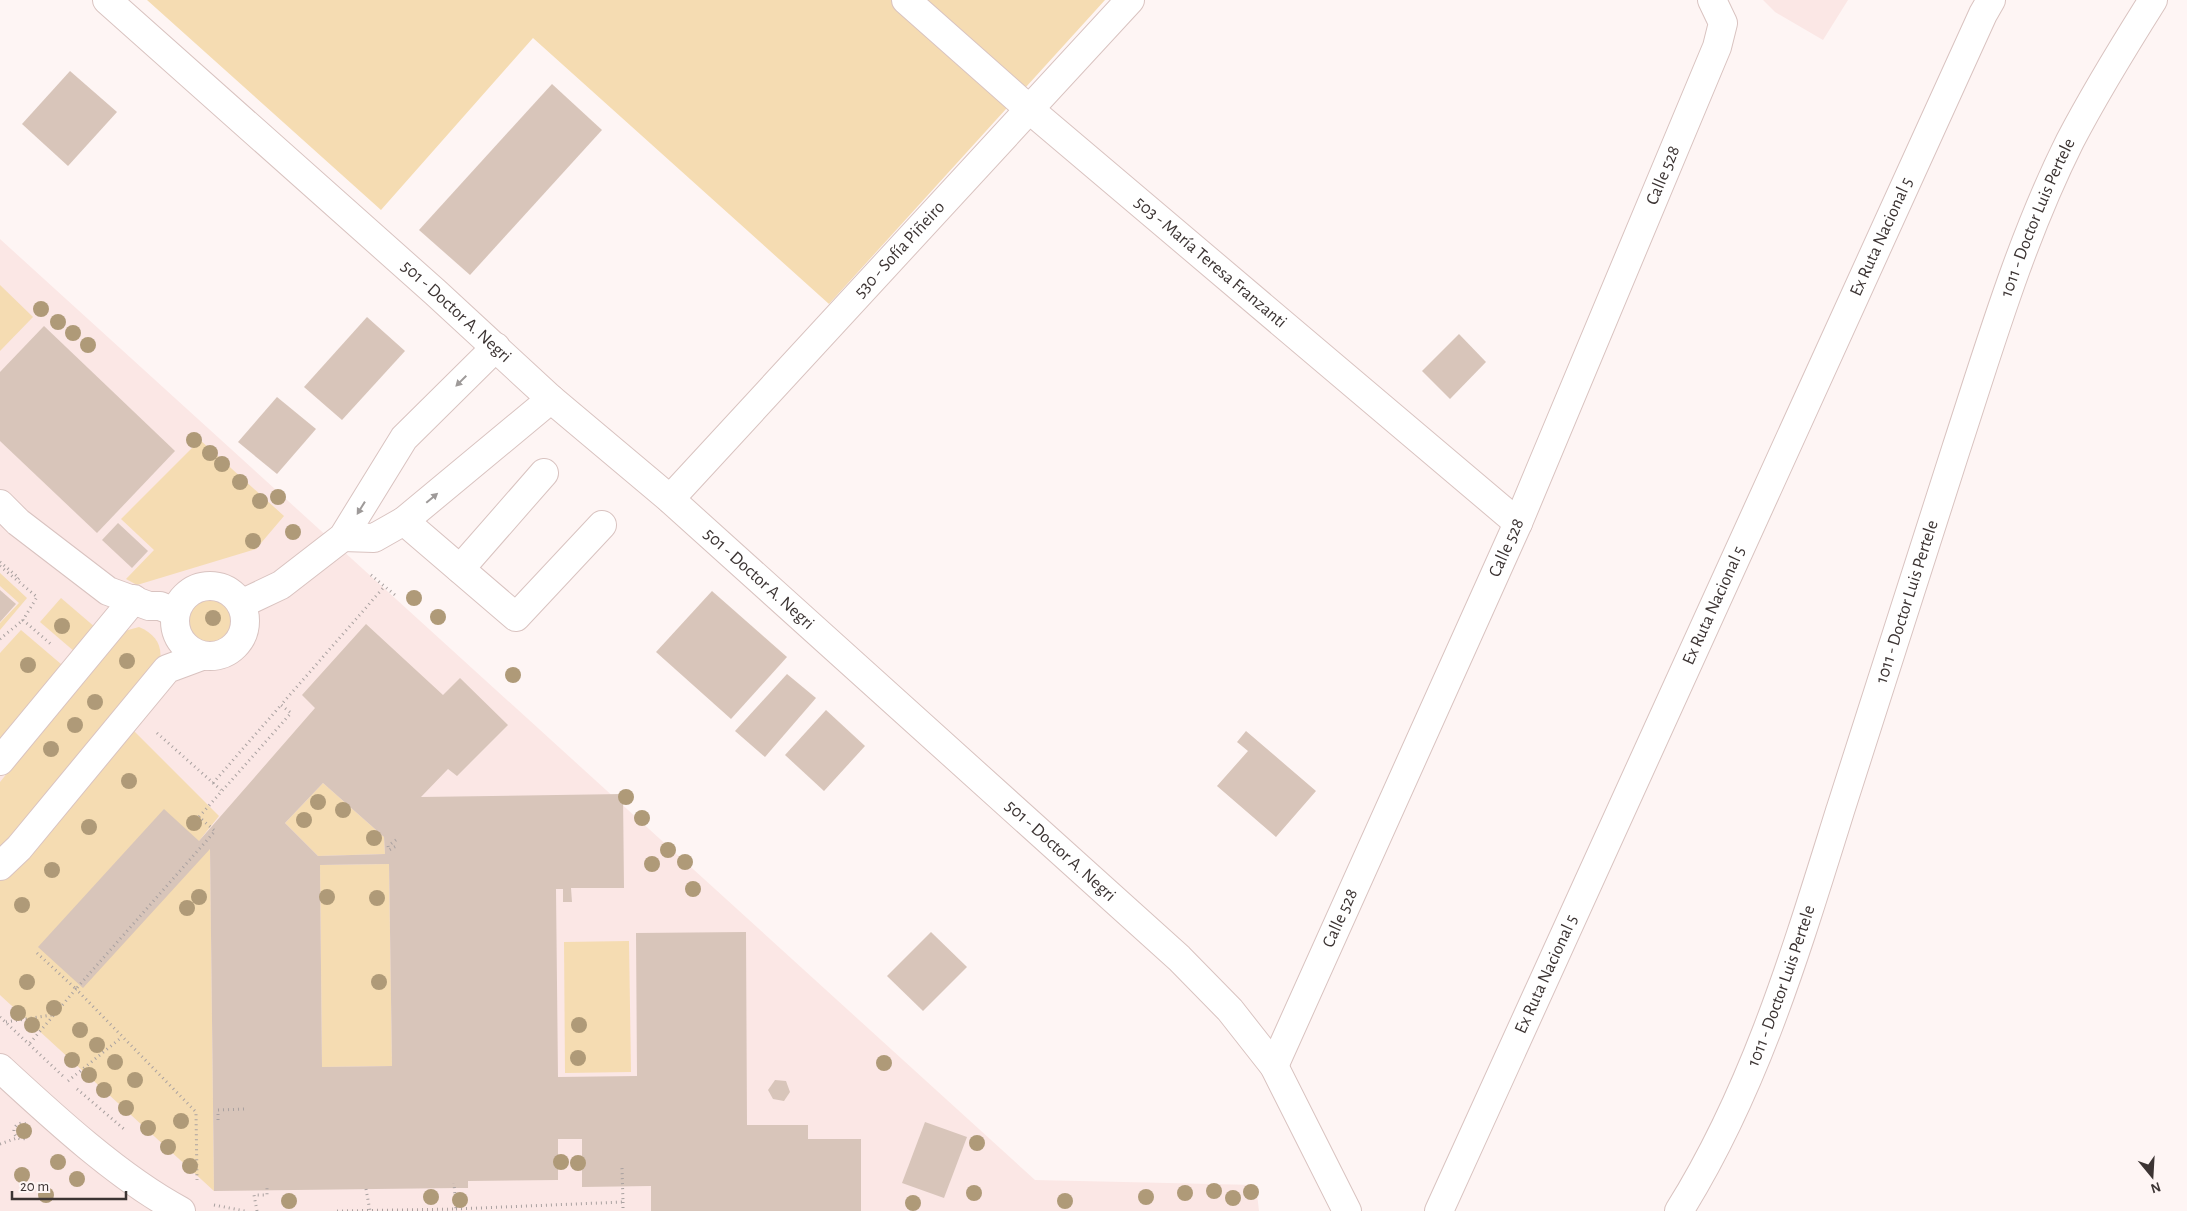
<svg xmlns="http://www.w3.org/2000/svg" width="2187" height="1211" viewBox="0 0 2187 1211" font-family="'Alegreya Sans',sans-serif">
	<rect width="100%" height="100%" fill="#fef5f4"/>
	<g fill="#fbe7e5">
		<polygon points="1763,0 1848,0 1823,40 1775,12"/>
		<polygon points="0,239 1035,1180 1256,1185 1259,1211 0,1211"/>
	</g>
	<g fill="#f5dcb2">
		<polygon points="147,0 1105,0 829,304 533,38 381,210"/>
		<polygon points="0,285 33,317 0,351"/>
		<polygon points="200,440 284,516 256,549 137,585 126,579 154,550 121,519"/>
		<polygon points="0,573 27,598 0,630 0,623 19,603 0,586"/>
		<circle cx="210" cy="621" r="31"/>
		<polygon points="61,598 96,628 75,652 40,622"/>
		<path d="M139,627C156,634 164,647 159,664L0,855V782L121,632Z"/>
		<polygon points="21,630 68,670 0,748 0,653"/>
		<polygon points="128,725 219,816 199,841 38,947 210,849 214,1191 0,995 0,873"/>
		<polygon points="323,783 384,837 385,854 318,856 285,823"/>
		<polygon points="389,864 392,1066 322,1067 320,865"/>
		<polygon points="629,941 631,1072 565,1073 564,942"/>
	</g>
	<g fill="#d8c5ba" fill-rule="evenodd">
		<polygon points="70,71 117,112 68,166 22,124"/>
		<polygon points="552,84 602,130 470,275 419,230"/>
		<polygon points="367,317 405,351 342,420 304,387"/>
		<polygon points="44,326 175,451 97,533 0,441 0,372"/>
		<polygon points="1459,334 1486,362 1450,399 1422,371"/>
		<polygon points="277,397 316,429 277,474 238,442"/>
		<polygon points="118,523 148,551 132,568 102,540"/>
		<polygon points="0,590 16,604 0,622"/>
		<polygon points="712,591 787,657 731,719 656,652"/>
		<path d="M366,624L443,695L460,678L508,725L457,776L448,769L421,797L623,794L624,888H571L572,902H563V889H556L558,1077L637,1076L636,933L746,932L747,1125H808V1139H861V1211H651V1186L582,1187V1139H558V1180L468,1181V1188H457L214,1191L210,849L83,988L38,947L164,809L199,841L315,708L302,695ZM323,783L384,837L385,854L318,856L285,823ZM389,864L392,1066L322,1067L320,865Z"/>
		<polygon points="787,674 816,698 765,757 735,731"/>
		<polygon points="826,710 865,746 824,791 785,755"/>
		<polygon points="1246,731 1316,791 1276,837 1217,786 1248,751 1237,742"/>
		<polygon points="931,932 967,967 923,1011 887,976"/>
		<polygon points="775,1080 786,1081 790,1092 784,1101 773,1099 768,1090"/>
		<polygon points="925,1122 967,1137 944,1198 902,1183"/>
	</g>
	<g fill="none" stroke-linecap="round" stroke-linejoin="round">
		<g stroke="#d9c3c0" stroke-width="30">
			<g id="minor">
				<path id="s1" d="M107,0L435,292L551,399L670,499L1179,958L1230,1010L1274,1066L1347,1211"/>
				<path id="s2" d="M906,0L1029,109L1518,523"/>
				<path id="s3" d="M670,499L1130,0"/>
				<polyline points="0,504 18,522 108,591 149,606 160,606 175,612"/>
				<polyline points="404,521 516,617 602,525"/>
				<polyline points="343,537 374,538 404,521 551,399"/>
				<polyline points="460,569 544,473"/>
				<circle cx="210" cy="621" r="35"/>
				<polyline points="241,604 281,585 343,537 404,438 496,347"/>
				<polyline points="0,761 134,599"/>
				<polyline points="0,866 19,848 167,669 202,656"/>
				<path id="s4" d="M1274,1066L1518,523L1717,47L1723,23L1712,0"/>
				<path d="M0,1068C52,1116 119,1178 181,1211"/>
				<path id="s5" d="M1679,1211C1756,1088 1797,948 1840,811C1879,690 1918,569 1956,449C1990,345 2021,239 2070,141C2095,93 2124,46 2153,0"/>
			</g>
		</g>
		<g stroke="#d9c3c0" stroke-width="30">
			<g id="major">
				<path id="s6" d="M1439,1211L1983,14L1991,0"/>
			</g>
		</g>
		<g stroke="#a9a1a0" stroke-width="3" stroke-dasharray="1 4" stroke-linecap="butt">
			<polyline points="0,562 19,578 17,580"/>
			<polyline points="0,566 37,597 23,620 53,646"/>
			<polyline points="371,575 395,595"/>
			<polyline points="0,639 23,620"/>
			<polyline points="157,733 221,790"/>
			<polyline points="213,783 281,705"/>
			<polyline points="396,840 388,846 389,850 398,845"/>
			<polyline points="37,953 76,989 215,831 199,817 291,713 281,705 384,587"/>
			<polyline points="0,1017 65,1078"/>
			<polyline points="6,1022 52,1015"/>
			<polyline points="30,1043 76,989 196,1112 197,1180"/>
			<polyline points="68,1081 122,1037"/>
			<polyline points="77,1089 124,1129"/>
			<polyline points="218,1120 218,1110 245,1109"/>
			<circle cx="22" cy="1131" r="8"/>
			<polyline points="0,1144 17,1138"/>
			<polyline points="366,1189 370,1211"/>
			<polyline points="623,1202 623,1211"/>
			<polyline points="214,1205 245,1211"/>
			<polyline points="456,1209 623,1202 622,1168"/>
			<polyline points="257,1211 254,1195 267,1195 267,1185"/>
			<polyline points="337,1211 456,1209 454,1183"/>
		</g>
		<use href="#minor" stroke="#fff" stroke-width="28"/>
		<use href="#major" stroke="#fff" stroke-width="28"/>
	</g>
	<g fill="#af9a78">
		<circle cx="41" cy="309" r="8"/>
		<circle cx="58" cy="322" r="8"/>
		<circle cx="73" cy="333" r="8"/>
		<circle cx="88" cy="345" r="8"/>
		<circle cx="194" cy="440" r="8"/>
		<circle cx="210" cy="453" r="8"/>
		<circle cx="222" cy="464" r="8"/>
		<circle cx="240" cy="482" r="8"/>
		<circle cx="278" cy="497" r="8"/>
		<circle cx="260" cy="501" r="8"/>
		<circle cx="293" cy="532" r="8"/>
		<circle cx="253" cy="541" r="8"/>
		<circle cx="414" cy="598" r="8"/>
		<circle cx="438" cy="617" r="8"/>
		<circle cx="213" cy="618" r="8"/>
		<circle cx="62" cy="626" r="8"/>
		<circle cx="127" cy="661" r="8"/>
		<circle cx="28" cy="665" r="8"/>
		<circle cx="513" cy="675" r="8"/>
		<circle cx="95" cy="702" r="8"/>
		<circle cx="75" cy="725" r="8"/>
		<circle cx="51" cy="749" r="8"/>
		<circle cx="129" cy="781" r="8"/>
		<circle cx="626" cy="797" r="8"/>
		<circle cx="318" cy="802" r="8"/>
		<circle cx="343" cy="810" r="8"/>
		<circle cx="642" cy="818" r="8"/>
		<circle cx="304" cy="820" r="8"/>
		<circle cx="194" cy="823" r="8"/>
		<circle cx="89" cy="827" r="8"/>
		<circle cx="374" cy="838" r="8"/>
		<circle cx="668" cy="850" r="8"/>
		<circle cx="685" cy="862" r="8"/>
		<circle cx="652" cy="864" r="8"/>
		<circle cx="52" cy="870" r="8"/>
		<circle cx="693" cy="889" r="8"/>
		<circle cx="199" cy="897" r="8"/>
		<circle cx="327" cy="897" r="8"/>
		<circle cx="377" cy="898" r="8"/>
		<circle cx="22" cy="905" r="8"/>
		<circle cx="187" cy="908" r="8"/>
		<circle cx="27" cy="982" r="8"/>
		<circle cx="379" cy="982" r="8"/>
		<circle cx="54" cy="1008" r="8"/>
		<circle cx="18" cy="1013" r="8"/>
		<circle cx="32" cy="1025" r="8"/>
		<circle cx="579" cy="1025" r="8"/>
		<circle cx="80" cy="1030" r="8"/>
		<circle cx="97" cy="1045" r="8"/>
		<circle cx="578" cy="1058" r="8"/>
		<circle cx="72" cy="1060" r="8"/>
		<circle cx="115" cy="1062" r="8"/>
		<circle cx="884" cy="1063" r="8"/>
		<circle cx="89" cy="1075" r="8"/>
		<circle cx="135" cy="1080" r="8"/>
		<circle cx="104" cy="1090" r="8"/>
		<circle cx="126" cy="1108" r="8"/>
		<circle cx="181" cy="1121" r="8"/>
		<circle cx="148" cy="1128" r="8"/>
		<circle cx="24" cy="1131" r="8"/>
		<circle cx="977" cy="1143" r="8"/>
		<circle cx="168" cy="1147" r="8"/>
		<circle cx="58" cy="1162" r="8"/>
		<circle cx="561" cy="1162" r="8"/>
		<circle cx="578" cy="1163" r="8"/>
		<circle cx="190" cy="1166" r="8"/>
		<circle cx="22" cy="1175" r="8"/>
		<circle cx="77" cy="1179" r="8"/>
		<circle cx="1214" cy="1191" r="8"/>
		<circle cx="1251" cy="1192" r="8"/>
		<circle cx="974" cy="1193" r="8"/>
		<circle cx="1185" cy="1193" r="8"/>
		<circle cx="46" cy="1195" r="8"/>
		<circle cx="431" cy="1197" r="8"/>
		<circle cx="1146" cy="1197" r="8"/>
		<circle cx="1233" cy="1198" r="8"/>
		<circle cx="460" cy="1200" r="8"/>
		<circle cx="289" cy="1201" r="8"/>
		<circle cx="1065" cy="1201" r="8"/>
		<circle cx="913" cy="1203" r="8"/>
	</g>
	<defs><path id="oneway-solid" d="M-6-.8H1V-3.2L6.5 0L1 3.2V.8H-6Z" transform="scale(1.25)"/></defs>
	<g fill="#9e9a99">
		<use href="#oneway-solid" transform="translate(461 381) rotate(135)"/>
		<use href="#oneway-solid" transform="translate(432 498) rotate(-40)"/>
		<use href="#oneway-solid" transform="translate(361 508) rotate(122)"/>
	</g>
	<g text-anchor="middle" dominant-baseline="central" stroke-width="4.5" stroke-linejoin="round" paint-order="stroke">
		<g font-size="18" fill="#3c3433" stroke="#fef5f4">
			<text stroke="none"><textPath href="#s4" startOffset="972">Calle 528</textPath></text>
			<text stroke="none"><textPath href="#s5" startOffset="1058">1011 - Doctor Luis Pertele</textPath></text>
			<text stroke="none"><textPath href="#s6" startOffset="1070">Ex Ruta Nacional 5</textPath></text>
			<text stroke="none"><textPath href="#s3" startOffset="339">530 - Sofía Piñeiro</textPath></text>
			<text stroke="none"><textPath href="#s2" startOffset="402">503 - María Teresa Franzanti</textPath></text>
			<text stroke="none"><textPath href="#s1" startOffset="468">501 - Doctor A. Negri</textPath></text>
			<text stroke="none"><textPath href="#s4" startOffset="568">Calle 528</textPath></text>
			<text stroke="none"><textPath href="#s1" startOffset="872">501 - Doctor A. Negri</textPath></text>
			<text stroke="none"><textPath href="#s5" startOffset="652">1011 - Doctor Luis Pertele</textPath></text>
			<text stroke="none"><textPath href="#s6" startOffset="665">Ex Ruta Nacional 5</textPath></text>
			<text stroke="none"><textPath href="#s1" startOffset="1278">501 - Doctor A. Negri</textPath></text>
			<text stroke="none"><textPath href="#s4" startOffset="162">Calle 528</textPath></text>
			<text stroke="none"><textPath href="#s6" startOffset="260">Ex Ruta Nacional 5</textPath></text>
			<text stroke="none"><textPath href="#s5" startOffset="248">1011 - Doctor Luis Pertele</textPath></text>
		</g>
	</g>
	<g transform="translate(2152 1176) rotate(162)" stroke="#fef5f4" stroke-width="4" paint-order="stroke">
	<path d="M0-4L9 19L0 12L-9 19Z" fill="#3c3433"/>
	<text y="-8" font-size="14" font-weight="bold" text-anchor="middle" fill="#3c3433">N</text>
	</g>
	<path d="M12 1191v8h114v-8" fill="none" stroke="#3c3433" stroke-width="2.5"/>
	<text x="20" y="1191" font-size="15" fill="#3c3433" stroke="#fef5f4" stroke-width="4" paint-order="stroke">20 m</text>
</svg>
